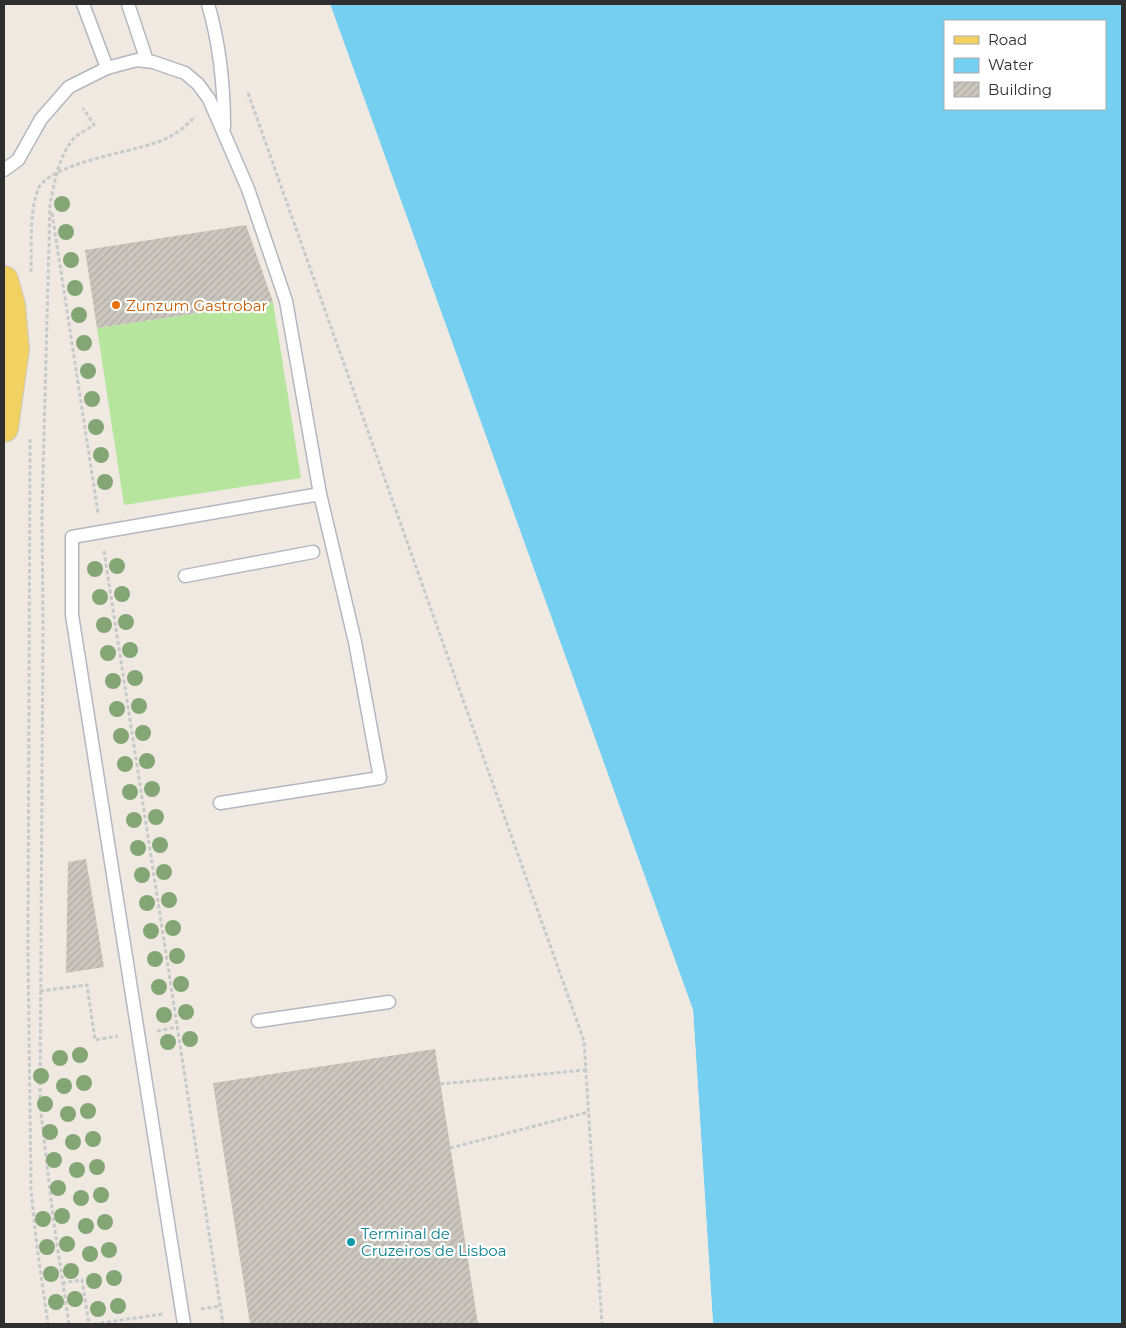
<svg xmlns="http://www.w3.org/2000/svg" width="1126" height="1328" viewBox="0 0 1126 1328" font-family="Montserrat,sans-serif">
	<defs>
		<pattern id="building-hatch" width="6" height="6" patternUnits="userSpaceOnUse" patternTransform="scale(1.25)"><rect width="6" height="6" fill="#cbc7bf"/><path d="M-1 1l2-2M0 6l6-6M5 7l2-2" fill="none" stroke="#afaba4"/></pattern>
	</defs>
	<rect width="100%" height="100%" fill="#efe9e1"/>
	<polygon fill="#b6e59e" points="273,302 301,478 124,505 97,328"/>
	<path fill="#75cff0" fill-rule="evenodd" d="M330,4H1122V1324H713L693,1010ZM945,21H1105V109H945Z"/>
	<polygon fill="#efe9e1" points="328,4 330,4 693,1010 713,1324 711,1324 691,1011"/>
	<g fill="url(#building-hatch)">
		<polygon points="246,225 273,302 97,328 85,250"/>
		<polygon points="86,859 104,967 66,973 68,862"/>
		<polygon points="435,1049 478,1324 250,1324 213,1083"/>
	</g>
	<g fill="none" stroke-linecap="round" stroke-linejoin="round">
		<g stroke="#b4b7c1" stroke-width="15">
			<g id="service">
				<polyline points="83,4 107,68"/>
				<polyline points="128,4 147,61"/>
				<path d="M208,4C220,45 224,85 224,127"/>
				<polyline points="4,170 18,160 41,119 69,87 107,68 137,60 153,62 185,73 198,84 209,99 248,189 286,301 320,494 355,642 380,778 220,803"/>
				<polyline points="185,576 313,552"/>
				<polyline points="258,1021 389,1002"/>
				<polyline points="184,1324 72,615 72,537 320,494"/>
			</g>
		</g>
		<g stroke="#c9c9c9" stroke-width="30">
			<polyline id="primary" points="4,280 11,305 15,349 4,428"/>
		</g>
		<g stroke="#c9c9c9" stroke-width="3" stroke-dasharray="4 2.5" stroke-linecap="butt">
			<polyline points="248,93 584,1041 602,1324"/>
			<polyline points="52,213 98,513"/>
			<path d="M31,272C32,246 29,217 37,192C45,162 139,152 165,139C176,134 188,125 195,116"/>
			<polyline points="30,439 28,950 31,1191 37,1247 48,1324"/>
			<polyline points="104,551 223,1324"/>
			<polyline points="40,991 87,985 95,1040 118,1036"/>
			<polyline points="157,1031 177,1027"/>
			<polyline points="440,1084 586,1070"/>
			<polyline points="450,1148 589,1112"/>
			<polyline points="62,1283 82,1280 89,1324"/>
			<polyline points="201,1309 220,1306"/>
			<path d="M69,1324L53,1217L40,1104L43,625L42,513L50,204C55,181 58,157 74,138C79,133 88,129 94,125L83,108"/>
			<polyline points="94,1324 163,1314"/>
		</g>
		<use href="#service" stroke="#fff" stroke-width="12"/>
		<use href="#primary" stroke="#f2d163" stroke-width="28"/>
	</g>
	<g fill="#84a574">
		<circle cx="62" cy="204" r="8"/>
		<circle cx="66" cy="232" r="8"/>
		<circle cx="71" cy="260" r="8"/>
		<circle cx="75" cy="288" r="8"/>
		<circle cx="79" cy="315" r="8"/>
		<circle cx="84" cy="343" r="8"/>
		<circle cx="88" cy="371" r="8"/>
		<circle cx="92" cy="399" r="8"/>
		<circle cx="96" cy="427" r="8"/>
		<circle cx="101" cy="455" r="8"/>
		<circle cx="105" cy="482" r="8"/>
		<circle cx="117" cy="566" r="8"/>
		<circle cx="95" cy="569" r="8"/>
		<circle cx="122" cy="594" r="8"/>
		<circle cx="100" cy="597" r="8"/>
		<circle cx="126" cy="622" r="8"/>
		<circle cx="104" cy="625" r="8"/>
		<circle cx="130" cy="650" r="8"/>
		<circle cx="108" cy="653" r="8"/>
		<circle cx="135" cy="678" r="8"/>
		<circle cx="113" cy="681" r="8"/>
		<circle cx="139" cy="706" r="8"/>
		<circle cx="117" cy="709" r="8"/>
		<circle cx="143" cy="733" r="8"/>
		<circle cx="121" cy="736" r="8"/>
		<circle cx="147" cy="761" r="8"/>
		<circle cx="125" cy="764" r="8"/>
		<circle cx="152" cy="789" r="8"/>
		<circle cx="130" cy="792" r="8"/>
		<circle cx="156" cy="817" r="8"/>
		<circle cx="134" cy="820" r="8"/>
		<circle cx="160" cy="845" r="8"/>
		<circle cx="138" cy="848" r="8"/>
		<circle cx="164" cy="872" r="8"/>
		<circle cx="142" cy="875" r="8"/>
		<circle cx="169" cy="900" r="8"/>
		<circle cx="147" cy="903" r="8"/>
		<circle cx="173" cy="928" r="8"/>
		<circle cx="151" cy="931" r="8"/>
		<circle cx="177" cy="956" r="8"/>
		<circle cx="155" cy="959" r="8"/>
		<circle cx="181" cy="984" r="8"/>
		<circle cx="159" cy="987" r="8"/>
		<circle cx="186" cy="1012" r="8"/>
		<circle cx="164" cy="1015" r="8"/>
		<circle cx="190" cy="1039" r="8"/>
		<circle cx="168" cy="1042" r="8"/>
		<circle cx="80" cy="1055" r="8"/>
		<circle cx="60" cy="1058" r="8"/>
		<circle cx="41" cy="1076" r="8"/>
		<circle cx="84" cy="1083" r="8"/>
		<circle cx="64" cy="1086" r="8"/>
		<circle cx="45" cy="1104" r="8"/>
		<circle cx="88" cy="1111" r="8"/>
		<circle cx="68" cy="1114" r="8"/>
		<circle cx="50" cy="1132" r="8"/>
		<circle cx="93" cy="1139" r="8"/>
		<circle cx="73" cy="1142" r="8"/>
		<circle cx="54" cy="1160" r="8"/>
		<circle cx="97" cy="1167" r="8"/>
		<circle cx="77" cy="1170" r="8"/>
		<circle cx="58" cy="1188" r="8"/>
		<circle cx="101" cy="1195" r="8"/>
		<circle cx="81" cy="1198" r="8"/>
		<circle cx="62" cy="1216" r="8"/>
		<circle cx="43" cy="1219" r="8"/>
		<circle cx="105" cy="1222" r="8"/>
		<circle cx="86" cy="1226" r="8"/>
		<circle cx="67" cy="1244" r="8"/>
		<circle cx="47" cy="1247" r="8"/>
		<circle cx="109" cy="1250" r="8"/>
		<circle cx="90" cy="1254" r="8"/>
		<circle cx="71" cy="1271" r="8"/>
		<circle cx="51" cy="1274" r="8"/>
		<circle cx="114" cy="1278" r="8"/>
		<circle cx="94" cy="1281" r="8"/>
		<circle cx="75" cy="1299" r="8"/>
		<circle cx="56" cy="1302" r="8"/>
		<circle cx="118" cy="1306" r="8"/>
		<circle cx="98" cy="1309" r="8"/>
	</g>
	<circle fill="#e8710a" stroke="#fff" stroke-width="2" cx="116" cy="305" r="5"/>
	<circle fill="#0f9aa8" stroke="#fff" stroke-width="2" cx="351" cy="1242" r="5"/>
	<g text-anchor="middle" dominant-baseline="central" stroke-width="4.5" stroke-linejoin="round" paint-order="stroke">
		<g font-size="15" fill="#c56008" stroke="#fff" text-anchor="start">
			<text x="126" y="305">Zunzum Gastrobar</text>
		</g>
		<g font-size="15" fill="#0d838f" stroke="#fff" text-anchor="start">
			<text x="361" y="1233">Terminal de<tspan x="361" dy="17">Cruzeiros de Lisboa</tspan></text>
		</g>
	</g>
	<rect width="1126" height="1328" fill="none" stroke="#2e2e2e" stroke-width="10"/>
	<rect x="944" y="20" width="162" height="90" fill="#ffffff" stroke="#ababab"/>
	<rect x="954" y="36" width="25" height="8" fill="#f2d163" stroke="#ababab"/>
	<text x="988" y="45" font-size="15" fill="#2e2e2e">Road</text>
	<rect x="954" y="58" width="25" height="15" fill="#75cff0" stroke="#ababab"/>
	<text x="988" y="70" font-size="15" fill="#2e2e2e">Water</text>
	<rect x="954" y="82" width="25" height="15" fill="url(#building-hatch)" stroke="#ababab"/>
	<text x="988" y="95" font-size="15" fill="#2e2e2e">Building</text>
</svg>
